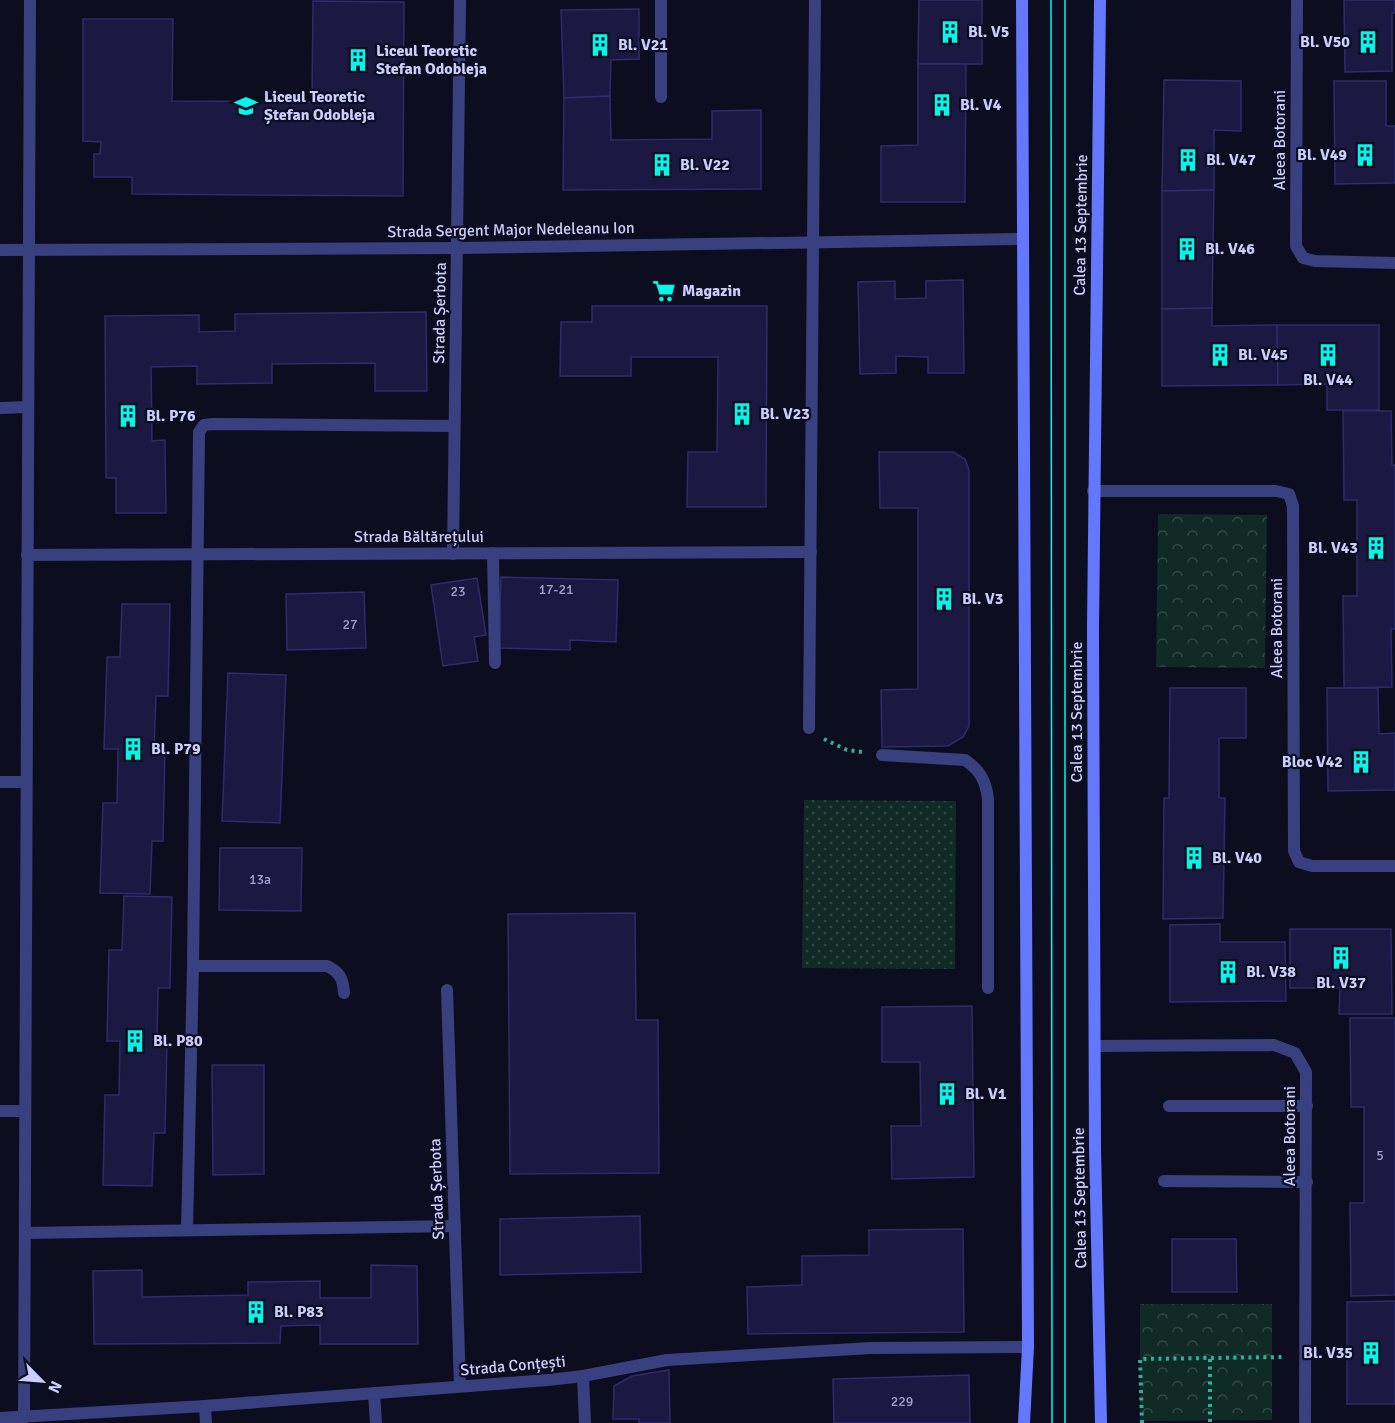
<svg xmlns="http://www.w3.org/2000/svg" width="1395" height="1423" viewBox="0 0 1395 1423" font-family="Signika,sans-serif">
	<defs>
		<pattern id="grass-dots" width="8" height="8" patternUnits="userSpaceOnUse" patternTransform="scale(1.5)"><rect width="8" height="8" fill="#102a25"/><path d="M2 2h.1M6 6h.1" fill="none" stroke="#324846" stroke-width="1.8" stroke-linecap="round"/></pattern>
		<pattern id="park-crowns" width="20" height="18" patternUnits="userSpaceOnUse" patternTransform="scale(1.5)"><rect width="20" height="18" fill="#102a25"/><path d="M2 6a3 3 0 1 1 6 0M12 15a3 3 0 1 1 6 0" fill="none" stroke="#324846"/></pattern>
	</defs>
	<rect width="100%" height="100%" fill="#0d0d20"/>
	<polygon fill="url(#grass-dots)" points="804,800 956,801 955,969 802,968"/>
	<g fill="url(#park-crowns)">
		<polygon points="1158,514 1267,515 1265,668 1156,667"/>
		<polygon points="1140,1304 1272,1304 1272,1420 1140,1421"/>
	</g>
	<g fill="#1b1941" stroke="#2d2b6d" stroke-width="1.5">
		<polygon points="919,0 982,0 982,64 918,64"/>
		<polygon points="1344,0 1395,0 1395,13 1392,13 1392,71 1345,72"/>
		<polygon points="313,1 404,2 403,196 132,194 132,177 94,177 94,154 100,154 101,142 83,141 83,19 173,19 172,101 312,102"/>
		<polygon points="639,9 639,59 611,60 610,96 564,98 561,10"/>
		<polygon points="918,64 966,64 965,202 881,202 881,146 918,145"/>
		<polygon points="1164,80 1241,81 1241,131 1214,130 1214,190 1162,191"/>
		<polygon points="1334,81 1386,81 1386,126 1395,126 1395,183 1335,184"/>
		<polygon points="610,96 611,140 712,139 712,111 761,110 761,189 563,190 564,98"/>
		<polygon points="1214,190 1212,308 1162,309 1162,191"/>
		<polygon points="963,280 964,373 928,373 928,357 896,356 896,373 860,374 858,282 895,281 895,299 926,298 926,281"/>
		<polygon points="592,306 767,306 766,507 687,507 688,452 717,452 718,357 631,357 631,376 560,376 561,322 592,322"/>
		<polygon points="1212,308 1212,326 1277,325 1278,385 1162,386 1162,309"/>
		<polygon points="426,312 427,391 375,391 375,363 272,364 272,383 197,384 197,366 151,367 152,441 165,440 166,513 116,513 116,478 106,478 105,316 199,315 199,332 235,331 235,314"/>
		<polygon points="1277,325 1379,325 1379,410 1327,410 1327,384 1278,385"/>
		<polygon points="1343,411 1391,411 1392,465 1395,465 1395,629 1391,629 1392,687 1344,688 1343,596 1357,596 1357,500 1344,500"/>
		<polygon points="879,452 953,452 965,459 969,470 969,726 963,737 948,746 882,747 881,690 918,689 918,508 880,508"/>
		<polygon points="501,577 618,580 616,642 570,640 570,650 499,648"/>
		<polygon points="477,578 486,635 474,637 478,661 443,666 431,585"/>
		<polygon points="364,592 366,648 287,650 286,594"/>
		<polygon points="122,604 170,604 168,696 156,696 154,749 165,750 163,841 152,841 150,894 100,893 103,803 117,803 118,749 104,749 107,657 120,657"/>
		<polygon points="228,673 286,675 280,823 222,821"/>
		<polygon points="1170,688 1246,688 1246,738 1219,738 1219,798 1225,798 1223,918 1163,919 1164,798 1169,798"/>
		<polygon points="1327,688 1378,688 1379,734 1395,733 1395,790 1328,791"/>
		<polygon points="220,848 302,848 301,911 219,910"/>
		<polygon points="124,896 172,897 170,988 158,988 157,1042 167,1042 165,1133 154,1133 152,1186 103,1185 105,1095 119,1095 120,1041 107,1041 109,950 122,950"/>
		<polygon points="635,913 636,1020 658,1020 659,1173 510,1174 508,914"/>
		<polygon points="1220,924 1220,942 1285,942 1286,1001 1170,1002 1170,925"/>
		<polygon points="1290,929 1391,929 1392,1014 1339,1014 1340,988 1290,988"/>
		<polygon points="972,1006 974,1177 892,1179 891,1126 921,1126 920,1062 882,1062 882,1007"/>
		<polygon points="1350,1018 1395,1018 1395,1295 1351,1296 1350,1203 1364,1203 1364,1107 1351,1107"/>
		<polygon points="212,1065 264,1065 264,1174 213,1175"/>
		<polygon points="640,1216 641,1272 500,1275 500,1219"/>
		<polygon points="963,1229 964,1332 748,1334 747,1287 802,1285 802,1256 869,1255 869,1230"/>
		<polygon points="1172,1239 1236,1239 1237,1292 1172,1292"/>
		<polygon points="371,1265 417,1266 418,1344 320,1344 320,1325 281,1326 280,1343 94,1344 93,1271 142,1270 142,1297 248,1295 248,1282 320,1281 320,1298 371,1298"/>
		<polygon points="1395,1301 1395,1404 1347,1404 1347,1302"/>
		<polygon points="669,1370 670,1423 639,1423 639,1419 613,1419 614,1386 632,1376"/>
		<polygon points="969,1375 970,1423 834,1423 833,1379"/>
	</g>
	<g fill="none" stroke-linecap="round" stroke-linejoin="round">
		<g stroke="#2db295" stroke-width="4" stroke-dasharray="3 4.5" stroke-linecap="butt">
			<polyline points="824,739 847,750 862,752"/>
			<polyline points="1210,1359 1210,1423"/>
			<polyline points="1142,1423 1140,1359 1285,1357"/>
		</g>
		<g stroke="#38407f" stroke-width="12">
			<polyline points="661,97 661,0"/>
			<polyline points="813,242 815,0"/>
			<polyline points="0,408 28,407"/>
			<polyline points="493,553 495,663"/>
			<path d="M882,755L965,760C980,770 986,781 988,799V988"/>
			<polyline points="0,782 26,782"/>
			<path d="M193,966H327C340,972 343,979 344,993"/>
			<polyline points="1169,1106 1307,1106"/>
			<polyline points="0,1111 25,1111"/>
			<polyline points="1164,1181 1307,1182"/>
			<polyline points="187,1230 193,966 199,432 204,425 212,424 454,426"/>
		</g>
		<g stroke="#38407f" stroke-width="12">
			<polyline points="1297,0 1296,246 1303,258 1315,261 1395,263"/>
			<polyline points="0,250 457,248 1022,239"/>
			<polyline points="1093,491 1276,491 1289,494 1293,506 1294,851 1299,862 1312,866 1395,866"/>
			<polyline points="453,554 460,0"/>
			<polyline points="27,555 811,552"/>
			<polyline points="809,728 813,242"/>
			<polyline points="447,990 460,1386"/>
			<polyline points="1095,1046 1274,1045 1295,1053 1306,1072 1305,1423"/>
			<polyline points="25,1233 455,1226"/>
			<polyline points="583,1376 585,1423"/>
			<polyline points="374,1393 376,1423"/>
			<polyline points="205,1406 206,1423"/>
			<polyline points="0,1418 205,1406 548,1380 583,1376 667,1360 871,1348 1028,1347"/>
			<polyline points="24,1418 30,0"/>
		</g>
		<g stroke="#6378ff" stroke-width="12">
			<polyline points="1022,0 1028,1347 1024,1423"/>
			<polyline points="1100,0 1093,628 1095,1149 1101,1423"/>
		</g>
		<g stroke="#00f7e9" stroke-width="1.5">
			<polyline points="1051,0 1052,1423"/>
			<polyline points="1065,1423 1065,0"/>
		</g>
	</g>
	<defs>
		<g id="building-bare" transform="scale(1.8)"><path d="M-4-6H4V6H1V3H-1V6H-4ZM-2.5-4.3h1.7v1.8h-1.7ZM.8-4.3h1.7v1.8H.8ZM-2.5-1h1.7V.8h-1.7ZM.8-1h1.7V.8H.8Z" fill="#00f7e9" stroke="#0d0d20" stroke-width="2.5" paint-order="stroke"/></g>
		<g id="school-bare" transform="scale(1.8)"><path d="M0-5L7-2L0 1L-7-2ZM-4 1L0 2.5L4 1V4Q0 6-4 4Z" fill="#00f7e9" stroke="#0d0d20" stroke-width="2.5" paint-order="stroke"/></g>
		<g id="supermarket-bare" transform="scale(1.8)"><path d="M-6-5.5h2.5l.6 2H6L4.5 2H-2.5L-4.4-4H-6ZM-1.5 3.2a1.3 1.3 0 1 0 .1 0ZM3 3.2a1.3 1.3 0 1 0 .1 0Z" fill="#00f7e9" stroke="#0d0d20" stroke-width="2.5" paint-order="stroke"/></g>
	</defs>
	<g fill-rule="evenodd">
		<use href="#building-bare" x="950" y="32"/>
		<use href="#building-bare" x="1368" y="42"/>
		<use href="#building-bare" x="600" y="45"/>
		<use href="#building-bare" x="358" y="60"/>
		<use href="#building-bare" x="942" y="105"/>
		<use href="#school-bare" x="246" y="106"/>
		<use href="#building-bare" x="1365" y="155"/>
		<use href="#building-bare" x="1188" y="160"/>
		<use href="#building-bare" x="662" y="165"/>
		<use href="#building-bare" x="1187" y="249"/>
		<use href="#supermarket-bare" x="664" y="291"/>
		<use href="#building-bare" x="1220" y="355"/>
		<use href="#building-bare" x="1328" y="355"/>
		<use href="#building-bare" x="742" y="414"/>
		<use href="#building-bare" x="128" y="416"/>
		<use href="#building-bare" x="1376" y="548"/>
		<use href="#building-bare" x="944" y="599"/>
		<use href="#building-bare" x="133" y="749"/>
		<use href="#building-bare" x="1361" y="762"/>
		<use href="#building-bare" x="1194" y="858"/>
		<use href="#building-bare" x="1341" y="958"/>
		<use href="#building-bare" x="1228" y="972"/>
		<use href="#building-bare" x="135" y="1041"/>
		<use href="#building-bare" x="947" y="1094"/>
		<use href="#building-bare" x="256" y="1312"/>
		<use href="#building-bare" x="1371" y="1353"/>
	</g>
	<g text-anchor="middle" dominant-baseline="central" stroke-width="4.5" stroke-linejoin="round" paint-order="stroke">
		<g font-size="14" fill="#a0a1d0">
			<text x="556" y="589">17-21</text>
			<text x="458" y="591">23</text>
			<text x="350" y="624">27</text>
			<text x="260" y="879">13a</text>
			<text x="1380" y="1155">5</text>
			<text x="902" y="1401">229</text>
		</g>
		<g font-size="16" font-weight="bold" fill="#ccceff" stroke="#0d0d20" text-anchor="start">
			<text x="968" y="32">Bl. V5</text>
			<text x="1350" y="42" text-anchor="end">Bl. V50</text>
			<text x="618" y="45">Bl. V21</text>
			<text x="376" y="51">Liceul Teoretic<tspan x="376" dy="18">Stefan Odobleja</tspan></text>
			<text x="264" y="97">Liceul Teoretic<tspan x="264" dy="18">Ștefan Odobleja</tspan></text>
			<text x="960" y="105">Bl. V4</text>
			<text x="1347" y="155" text-anchor="end">Bl. V49</text>
			<text x="1206" y="160">Bl. V47</text>
			<text x="680" y="165">Bl. V22</text>
			<text x="1205" y="249">Bl. V46</text>
			<text x="682" y="291">Magazin</text>
			<text x="1238" y="355">Bl. V45</text>
			<text x="1328" y="380" text-anchor="middle">Bl. V44</text>
			<text x="760" y="414">Bl. V23</text>
			<text x="146" y="416">Bl. P76</text>
			<text x="1358" y="548" text-anchor="end">Bl. V43</text>
			<text x="962" y="599">Bl. V3</text>
			<text x="151" y="749">Bl. P79</text>
			<text x="1343" y="762" text-anchor="end">Bloc V42</text>
			<text x="1212" y="858">Bl. V40</text>
			<text x="1246" y="972">Bl. V38</text>
			<text x="1341" y="983" text-anchor="middle">Bl. V37</text>
			<text x="153" y="1041">Bl. P80</text>
			<text x="965" y="1094">Bl. V1</text>
			<text x="274" y="1312">Bl. P83</text>
			<text x="1353" y="1353" text-anchor="end">Bl. V35</text>
		</g>
		<g font-size="16" fill="#ccceff" stroke="#0d0d20">
			<text transform="translate(1280 140) rotate(-90)">Aleea Botorani</text>
			<text transform="translate(1081 225) rotate(-89)">Calea 13 Septembrie</text>
			<text transform="translate(511 230) rotate(-1)">Strada Sergent Major Nedeleanu Ion</text>
			<text transform="translate(440 313) rotate(-89)">Strada Șerbota</text>
			<text x="419" y="537">Strada Băltărețului</text>
			<text transform="translate(1277 628) rotate(-90)">Aleea Botorani</text>
			<text transform="translate(1077 712) rotate(-90)">Calea 13 Septembrie</text>
			<text transform="translate(1290 1136) rotate(-90)">Aleea Botorani</text>
			<text transform="translate(437 1189) rotate(-92)">Strada Șerbota</text>
			<text transform="translate(1080 1198) rotate(-91)">Calea 13 Septembrie</text>
			<text transform="translate(513 1366) rotate(-5)">Strada Conțești</text>
		</g>
	</g>
	<g transform="translate(42 1381) rotate(115)" stroke="#0d0d20" stroke-width="4.5" paint-order="stroke">
	<path d="M0-4.5L10 22L0 15L-10 22Z" fill="#ccceff"/>
	<text y="-9" font-size="16" font-weight="bold" text-anchor="middle" fill="#ccceff">N</text>
	</g>
</svg>
